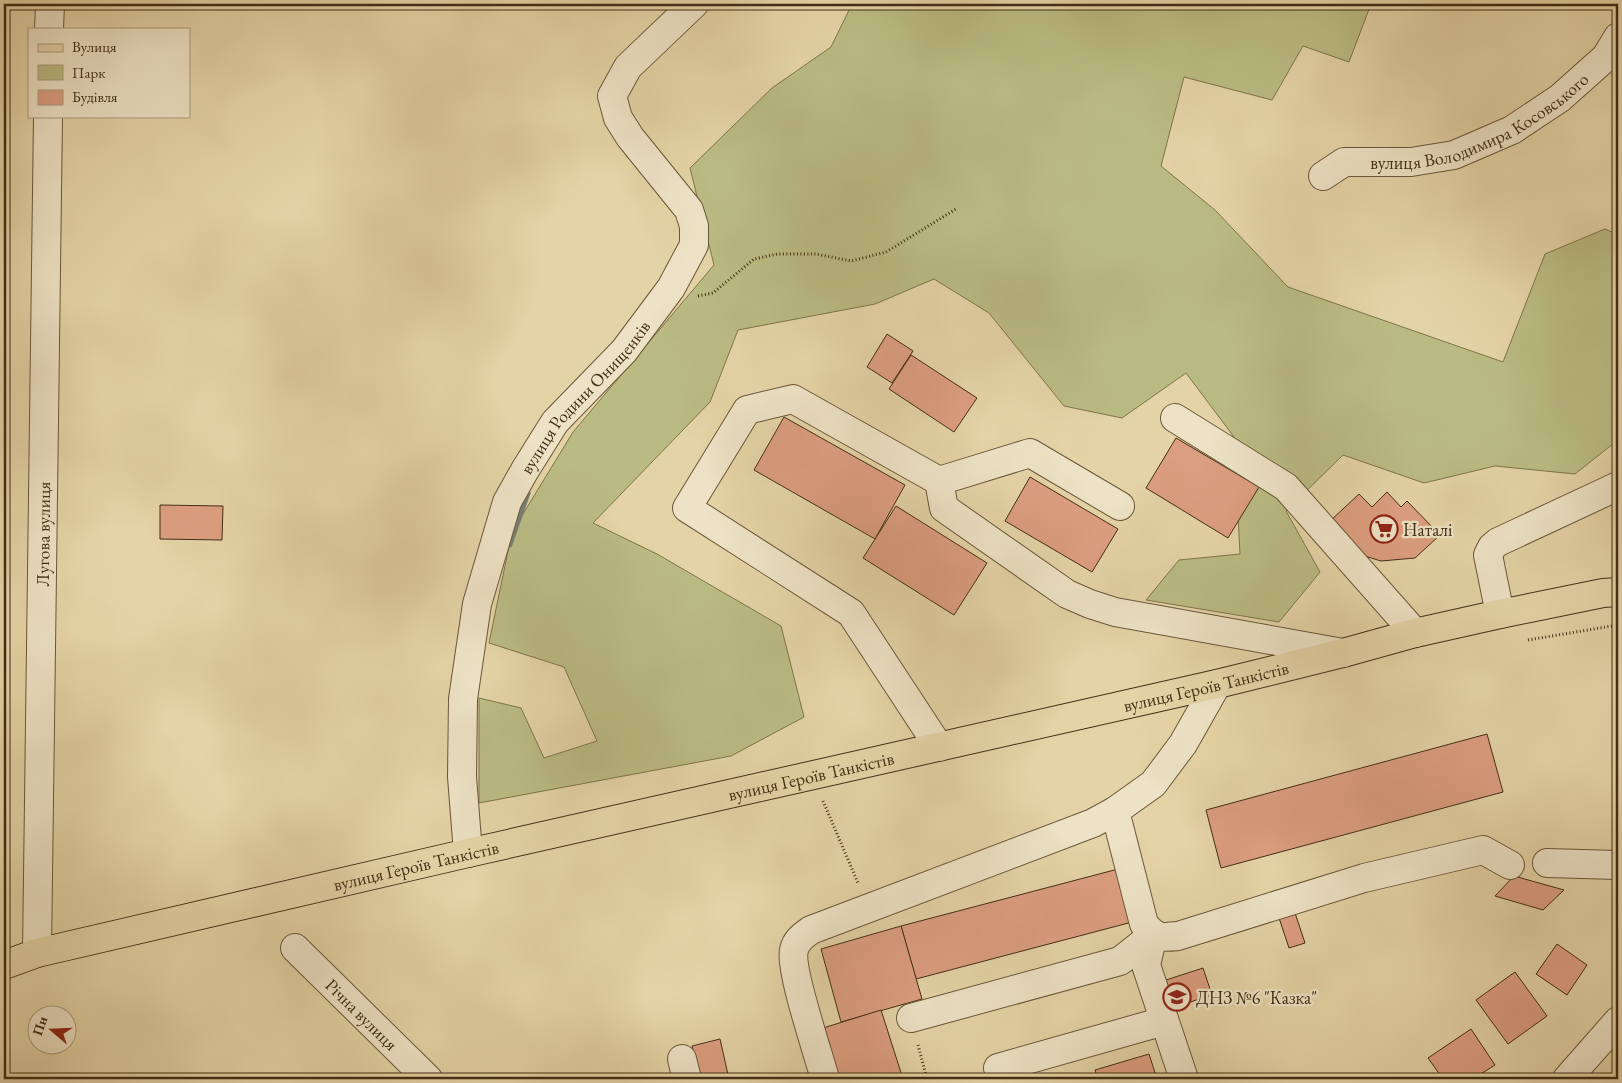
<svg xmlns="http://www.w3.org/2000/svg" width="1622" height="1083" viewBox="0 0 1622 1083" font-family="'EB Garamond',serif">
	<rect width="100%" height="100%" fill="#e4d3a6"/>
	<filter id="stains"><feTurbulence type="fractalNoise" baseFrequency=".004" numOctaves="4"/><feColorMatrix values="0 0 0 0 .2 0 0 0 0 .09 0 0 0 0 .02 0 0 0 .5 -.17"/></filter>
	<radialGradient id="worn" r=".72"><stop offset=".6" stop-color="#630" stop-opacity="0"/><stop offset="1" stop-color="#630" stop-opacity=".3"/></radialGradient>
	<polygon fill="#babb83" stroke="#7e744b" points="852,4 1371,4 1349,62 1303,46 1272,100 1184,77 1161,166 1215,210 1288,287 1503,362 1545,254 1605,229 1618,235 1618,440 1575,474 1495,466 1424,483 1343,455 1286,511 1320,572 1279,622 1146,600 1179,560 1240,554 1234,437 1186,373 1122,418 1064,406 989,313 934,279 875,304 738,330 710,402 593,523 657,554 781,626 804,717 731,756 479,803 479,698 521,708 544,758 597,741 564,667 489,643 512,532 573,432 714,265 690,168 772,88 831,47"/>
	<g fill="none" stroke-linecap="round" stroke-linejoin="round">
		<polyline stroke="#778072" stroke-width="9" points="508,544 526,493"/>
	</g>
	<g fill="#dc9e80" stroke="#422e13">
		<polygon points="887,334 913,351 892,383 867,367"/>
		<polygon points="911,355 977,398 954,432 889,389"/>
		<polygon points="784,417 905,485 875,539 754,470"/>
		<polygon points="1176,438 1259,487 1228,538 1146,488"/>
		<polygon points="1030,477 1118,529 1092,572 1005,521"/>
		<polygon points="1387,492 1401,507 1407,501 1440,535 1415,558 1381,561 1358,554 1328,523 1359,494 1372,507"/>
		<polygon points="160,505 223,506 222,540 160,539"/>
		<polygon points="896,506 987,563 954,615 863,558"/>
		<polygon points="1487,734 1503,792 1221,868 1206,810"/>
		<polygon points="1122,868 1136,921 916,979 901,926"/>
		<polygon points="1514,876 1564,890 1543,910 1495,896"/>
		<polygon points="1295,913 1305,943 1289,948 1279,918"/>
		<polygon points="901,926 922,999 841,1022 821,949"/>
		<polygon points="1557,944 1587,965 1567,995 1536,974"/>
		<polygon points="1203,968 1212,995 1175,1007 1166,980"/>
		<polygon points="1515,972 1547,1016 1508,1044 1476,1000"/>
		<polygon points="881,1010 903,1079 836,1079 820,1029"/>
		<polygon points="1471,1029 1495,1065 1473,1079 1443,1079 1428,1058"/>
		<polygon points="720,1039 729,1079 700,1079 692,1046"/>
		<polygon points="1149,1054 1157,1079 1098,1079 1095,1070"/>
	</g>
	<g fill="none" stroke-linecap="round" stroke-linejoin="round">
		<g stroke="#6a5738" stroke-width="30">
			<g id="minor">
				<polyline points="49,29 50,4"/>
				<path id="s1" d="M1323,176L1344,162H1411L1454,155L1512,130L1560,98L1606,57L1618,37"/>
				<polyline points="1175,418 1286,487 1415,633"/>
				<polyline points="939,481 1030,453 1120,506"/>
				<polyline points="1500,614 1488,555 1492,547 1498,542 1618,486"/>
				<polyline points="939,747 851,613 687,508 747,410 793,399 939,481 944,508 1067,594 1090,604 1115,612 1343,653"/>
				<path d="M1115,811L1144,924C1156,938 1160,938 1178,936L1364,878L1483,850L1510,865"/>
				<path id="s2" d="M468,853L462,777L463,699L477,604L507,502L525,470L555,422L624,351L671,288L694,245V226L689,210L630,137L618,118L612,96L628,67L694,4"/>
				<polyline points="1547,863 1618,865"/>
				<polyline points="1153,935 1146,965 1184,1079"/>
				<path id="s3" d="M295,948L428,1079"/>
				<path id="s4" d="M37,953L48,116"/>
				<polyline points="911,1018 1120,961 1153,935"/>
				<polyline points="682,1059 687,1079"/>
				<polyline points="998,1068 1164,1021"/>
				<path d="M825,1079C819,1056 789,968 794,950C796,940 804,935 811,930L1093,823L1115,811L1153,784L1183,744L1217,684"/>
				<polyline points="1567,1079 1618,1021"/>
			</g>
		</g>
		<g stroke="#422e13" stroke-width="30">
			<g id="major">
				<path id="s5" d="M4,965L37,953L468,853L1217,684L1343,653L1415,633L1500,614L1603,593L1618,592"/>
			</g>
		</g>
		<g stroke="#422e13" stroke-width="3" stroke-dasharray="1 2.5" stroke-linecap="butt">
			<polyline points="698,296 713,293 754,259 777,254 816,254 851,261 886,252 956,209"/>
			<polyline points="1528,640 1618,625"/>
			<polyline points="823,801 858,883"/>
			<polyline points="918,1045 927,1079"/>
		</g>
		<use href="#minor" stroke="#ede2c5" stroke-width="28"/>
		<use href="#major" stroke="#e4d3a6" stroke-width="28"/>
	</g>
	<defs>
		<g id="supermarket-ring" transform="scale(1.4375)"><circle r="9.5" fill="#ede2c5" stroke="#8f2418" stroke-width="1.5"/><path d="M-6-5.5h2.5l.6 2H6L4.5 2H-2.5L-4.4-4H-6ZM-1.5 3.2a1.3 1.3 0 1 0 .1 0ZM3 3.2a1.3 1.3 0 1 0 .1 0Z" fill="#8f2418"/></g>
		<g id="school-ring" transform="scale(1.4375)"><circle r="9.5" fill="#ede2c5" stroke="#8f2418" stroke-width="1.5"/><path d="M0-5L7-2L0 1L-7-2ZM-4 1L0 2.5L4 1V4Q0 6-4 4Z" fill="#8f2418"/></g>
	</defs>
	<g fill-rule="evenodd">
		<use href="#supermarket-ring" x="1384" y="529"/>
		<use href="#school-ring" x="1177" y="997"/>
	</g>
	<g text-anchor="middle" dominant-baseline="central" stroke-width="4.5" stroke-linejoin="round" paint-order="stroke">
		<g font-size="18" fill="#422e13" stroke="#ede2c5">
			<text stroke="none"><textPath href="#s1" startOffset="171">вулиця Володимира Косовського</textPath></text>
			<text stroke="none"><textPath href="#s2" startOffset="488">вулиця Родини Онищенків</textPath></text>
			<text stroke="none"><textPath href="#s4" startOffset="419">Лугова вулиця</textPath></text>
			<text stroke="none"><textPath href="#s5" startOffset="1234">вулиця Героїв Танкістів</textPath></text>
			<text stroke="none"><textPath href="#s5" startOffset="829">вулиця Героїв Танкістів</textPath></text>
			<text stroke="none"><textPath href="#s5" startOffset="424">вулиця Героїв Танкістів</textPath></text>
			<text stroke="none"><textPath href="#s3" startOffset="94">Річна вулиця</textPath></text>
		</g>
		<g font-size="18" fill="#422e13" stroke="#ede2c5" text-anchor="start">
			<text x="1403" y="529">Наталі</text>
			<text x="1196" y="997">ДНЗ №6 "Казка"</text>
		</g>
	</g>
	<rect width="1622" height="1083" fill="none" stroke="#e4d3a6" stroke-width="20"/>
	<rect x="5" y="5" width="1612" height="1073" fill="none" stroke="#422e13" stroke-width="2.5"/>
	<rect x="10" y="10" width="1602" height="1063" fill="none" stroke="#422e13"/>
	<rect x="28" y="28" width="162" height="90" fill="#ede2c5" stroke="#a99a7e"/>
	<rect x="38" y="44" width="25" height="8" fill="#e4d3a6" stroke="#a99a7e"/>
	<text x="72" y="52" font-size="15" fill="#422e13">Вулиця</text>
	<rect x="38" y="65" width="25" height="15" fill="#babb83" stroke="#a99a7e"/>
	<text x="72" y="78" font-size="15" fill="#422e13">Парк</text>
	<rect x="38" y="90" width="25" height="15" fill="#dc9e80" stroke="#a99a7e"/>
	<text x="72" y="102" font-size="15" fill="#422e13">Будівля</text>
	<g transform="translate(52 1030) rotate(289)"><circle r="24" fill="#ede2c5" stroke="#a99a7e"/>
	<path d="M0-4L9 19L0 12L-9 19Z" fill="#8f2418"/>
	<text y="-8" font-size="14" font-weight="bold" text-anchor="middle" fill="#422e13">Пн</text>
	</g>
	<rect width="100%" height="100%" filter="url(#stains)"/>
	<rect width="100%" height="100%" fill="url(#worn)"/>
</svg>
